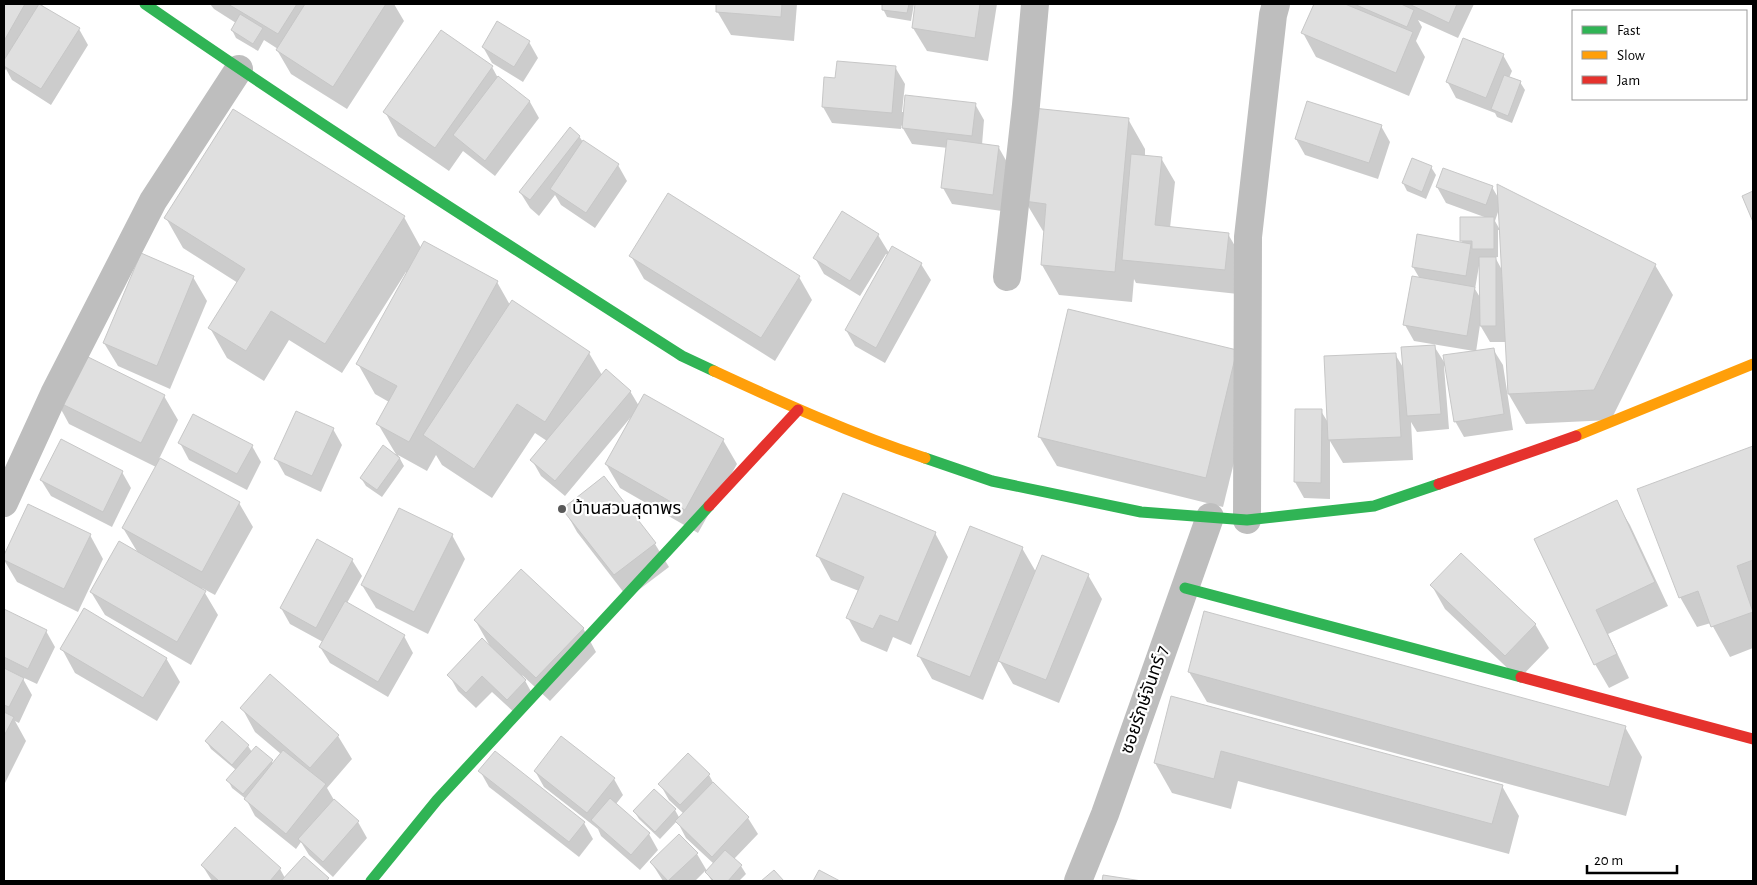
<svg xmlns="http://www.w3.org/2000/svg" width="1757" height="885" viewBox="0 0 1757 885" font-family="'Alegreya Sans','Noto Sans Thai',sans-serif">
	<rect width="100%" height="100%" fill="#fff"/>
	<g fill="#0003" fill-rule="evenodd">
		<polygon points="4,4 44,4 42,6 79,29 88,45 51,105 12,80 6,69 4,72"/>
		<polygon points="210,4 394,4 404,21 347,109 291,74 277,50 278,49 264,40 258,51 236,38 232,30 236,23 214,9"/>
		<polygon points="718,4 797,4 794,41 731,35 717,11"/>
		<polygon points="884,4 914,4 911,21 887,17 883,9"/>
		<polygon points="917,4 997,4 988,61 927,51 913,28"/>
		<polygon points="1315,4 1474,4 1458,38 1418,20 1422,27 1416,41 1425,57 1409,96 1316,57 1303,33"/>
		<polygon points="529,42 538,58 523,82 492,63 483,47"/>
		<polygon points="1503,55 1512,71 1509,78 1520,82 1525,90 1512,123 1497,117 1495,113 1456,98 1447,81"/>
		<polygon points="492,67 498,78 530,102 539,118 495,176 463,151 449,171 398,136 385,112"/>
		<polygon points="895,67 905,84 902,112 975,104 984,120 982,145 999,148 1008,164 1002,211 952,204 943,188 948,148 912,144 901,125 901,129 832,123 823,107 836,79"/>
		<polygon points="1128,119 1145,149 1145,156 1161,158 1175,182 1170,228 1228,234 1242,258 1238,294 1136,283 1134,279 1132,302 1059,295 1042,265 1045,231 1043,231 1025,201"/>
		<polygon points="1381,126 1390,142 1378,179 1305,155 1296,139"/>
		<polygon points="579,136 583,142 618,165 627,181 595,228 561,205 555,195 539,216 530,208 520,192"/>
		<polygon points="1431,167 1436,175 1426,199 1407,191 1403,183"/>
		<path d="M1437,187H1492L1499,199L1655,265L1673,295L1611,420L1526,424L1508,393L1506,342H1490L1480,325L1476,352L1493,349L1503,365L1513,430L1464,437L1455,421L1474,351L1414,341L1405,325L1420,279L1413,267L1463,244L1462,241V218H1487L1446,203ZM1499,209L1500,230L1495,221ZM1498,230H1500L1502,270L1495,257H1498ZM1479,266H1480L1481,299L1475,289Z"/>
		<polygon points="842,213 878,235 889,253 921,264 931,280 885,363 855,346 846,330 888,255 886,254 860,296 824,274 815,258"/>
		<polygon points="404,217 421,248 497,282 510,305 512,302 589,353 602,375 630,391 639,406 723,440 737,464 698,533 620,488 606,464 631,417 565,496 541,476 532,460 547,441 535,433 492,498 442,465 436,455 427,471 398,455 404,466 382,497 366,486 361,478 397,456 378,424 389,402 375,394 358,364 408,273 406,272 342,373 289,340 264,381 227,358 210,328 238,283 183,248 166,218"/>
		<polygon points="631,256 799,277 812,300 775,361 644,279"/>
		<polygon points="193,277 207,301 170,389 118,366 104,343"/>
		<polygon points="1434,346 1446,365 1444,366 1449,429 1417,432 1411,422 1413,460 1343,463 1330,441 1330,499 1304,498 1295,482 1296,410 1321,411 1329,424 1395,354 1404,369"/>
		<polygon points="1236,351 1254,381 1223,507 1057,466 1039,436"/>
		<polygon points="164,396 178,420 159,459 239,503 253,527 215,595 202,588 218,615 191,665 105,615 91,592 138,553 123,528 156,467 69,424 56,400"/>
		<polygon points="333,429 342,445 321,492 285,475 276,459"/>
		<polygon points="180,443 252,446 261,462 247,490 189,460"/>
		<polygon points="1753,448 1753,648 1730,657 1711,623 1697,627 1680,597 1639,490"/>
		<polygon points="122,472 131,488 112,527 51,496 41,480"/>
		<polygon points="604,478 655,544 669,567 628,598 577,532 564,509"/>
		<polygon points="1616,502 1630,525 1668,606 1608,634 1629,678 1609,688 1595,664 1536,539"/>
		<polygon points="28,506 90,535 103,559 78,612 17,582 4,560"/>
		<polygon points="935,533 948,557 911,645 893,637 887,652 861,641 848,618 859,591 831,580 818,556"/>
		<polygon points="452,535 465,559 428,634 376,608 362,585"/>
		<polygon points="1022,548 1036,572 1088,575 1102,599 1059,703 1013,684 999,660 983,700 932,679 919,656"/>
		<polygon points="352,560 362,576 347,603 404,636 413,653 388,697 330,663 320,647 323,642 290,624 281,608"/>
		<polygon points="1432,586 1535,624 1549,648 1519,679 1445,609"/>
		<polygon points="4,611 46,631 55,647 37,684 22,677 32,695 19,723 15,721 26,741 4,785"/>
		<polygon points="475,620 583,628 596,652 550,701 522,675 534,697 517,715 492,692 476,708 458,691 449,675 491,648"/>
		<polygon points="62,649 166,658 180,682 157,721 75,673"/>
		<polygon points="1189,672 1625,727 1642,757 1626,816 1207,702"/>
		<polygon points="1172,698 1502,786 1519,816 1509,854 1238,781 1231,809 1172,793 1155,763"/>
		<polygon points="242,708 338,736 352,759 327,788 334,800 358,822 367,838 333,877 309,855 301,842 296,849 255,816 246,799 232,788 228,780 236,770 211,749 206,741 222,723 248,746 252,752 272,761 273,764 281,754 255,732"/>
		<polygon points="480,771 584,823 593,839 579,857 489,787"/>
		<polygon points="535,771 614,779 623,795 616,804 649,834 658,850 640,870 601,836 598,829 544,787"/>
		<polygon points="709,775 715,786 748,818 758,834 734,859 741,866 746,874 739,881 712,881 705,871 695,881 663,881 651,862 679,836 697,854 707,871 714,864 686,838 677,821 660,839 639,819 634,811 654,790 675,810 680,819 684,814 669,800 660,784"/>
		<polygon points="235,829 280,869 285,878 328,879 329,881 212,881 202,865"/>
	</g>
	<g fill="#dfdfdf" stroke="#c7c7c7">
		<polygon points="4,4 25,4 4,41"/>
		<polygon points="39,4 80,28 41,89 4,66 4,60"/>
		<polygon points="228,4 297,4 278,34"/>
		<polygon points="305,4 386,4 333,87 276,50"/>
		<polygon points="716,4 782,4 781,17 716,12"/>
		<polygon points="882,4 909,4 907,13 882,10"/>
		<polygon points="915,4 980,4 975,38 912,28"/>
		<polygon points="1314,4 1345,4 1413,32 1396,73 1301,33"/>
		<polygon points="1354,4 1401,4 1414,10 1407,27"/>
		<polygon points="1409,4 1457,4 1449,23"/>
		<polygon points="240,14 263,28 253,44 231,30"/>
		<polygon points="497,21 530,41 514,67 482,47"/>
		<polygon points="441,30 493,66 435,148 383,112"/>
		<polygon points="1463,38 1504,54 1486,98 1446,82"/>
		<polygon points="837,61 896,66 892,113 822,107 824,77 835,78"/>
		<polygon points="1504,75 1521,81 1508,116 1491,109"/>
		<polygon points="498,76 530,101 485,161 453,135"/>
		<polygon points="905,95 976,103 972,136 902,128"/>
		<polygon points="1307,101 1382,125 1369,163 1295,139"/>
		<polygon points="1033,108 1129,118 1115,272 1041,265 1046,204 1024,201"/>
		<polygon points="233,109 405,216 325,344 271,311 246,351 208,328 245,269 164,218"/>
		<polygon points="570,127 580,136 530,200 519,192"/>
		<polygon points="947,139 999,146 993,195 941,188"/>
		<polygon points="583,140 619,164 586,213 550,189"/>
		<polygon points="1131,154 1162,157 1155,225 1229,233 1225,270 1122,260"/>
		<polygon points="1412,158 1432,166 1422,192 1402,183"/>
		<polygon points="1443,168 1493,186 1486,205 1436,187"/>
		<polygon points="1497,184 1656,264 1594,390 1508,394"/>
		<polygon points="1753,191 1753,222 1742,196"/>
		<polygon points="668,193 800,276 761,338 629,256"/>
		<polygon points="842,211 879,234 850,281 813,258"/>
		<polygon points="1460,217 1494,217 1494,249 1472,249 1472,241 1460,241"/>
		<polygon points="1417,234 1471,244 1466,276 1412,267"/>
		<polygon points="424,241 498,281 409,442 376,424 397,386 356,364"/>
		<polygon points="892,246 922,263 876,348 845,330"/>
		<polygon points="141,253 194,276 157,366 103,343"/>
		<polygon points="1479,257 1496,257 1496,326 1480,326"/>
		<polygon points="1412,276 1475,287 1467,336 1403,325"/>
		<polygon points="512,300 590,352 545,422 517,404 474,469 423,435"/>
		<polygon points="1068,309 1237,350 1206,478 1038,437"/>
		<polygon points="1435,345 1441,414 1407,416 1401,347"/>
		<polygon points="1494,348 1504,414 1454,422 1443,355"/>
		<polygon points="78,352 165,395 141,443 54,400"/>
		<polygon points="1396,353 1401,437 1328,440 1324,356"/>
		<polygon points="606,369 631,391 555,481 530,460"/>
		<polygon points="644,394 724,439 685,510 605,464"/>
		<polygon points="1295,409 1322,409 1321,483 1294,482"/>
		<polygon points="296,411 334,428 312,476 274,459"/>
		<polygon points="193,414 253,445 237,474 178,443"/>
		<polygon points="61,439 123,471 103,512 40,480"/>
		<polygon points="383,445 400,458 377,490 360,478"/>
		<polygon points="1753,446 1753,560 1737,566 1753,612 1711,627 1698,591 1679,598 1637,489"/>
		<polygon points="160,458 240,502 202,572 122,528"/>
		<polygon points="604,476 656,543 614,575 562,509"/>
		<polygon points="843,493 936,532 898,622 880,615 873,629 846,618 864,577 816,556"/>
		<polygon points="1617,500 1655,582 1596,610 1617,654 1594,665 1534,539"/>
		<polygon points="28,504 91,534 64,589 4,560 4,555"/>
		<polygon points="399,508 453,534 414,612 361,585"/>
		<polygon points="970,526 1023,547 970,677 917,656"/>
		<polygon points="317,539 353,559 316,628 280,608"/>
		<polygon points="119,541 206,591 177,642 90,592"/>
		<polygon points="1461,553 1536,624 1505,656 1430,585"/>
		<polygon points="1042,555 1089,574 1046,680 998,661"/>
		<polygon points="521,569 584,628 536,678 474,620"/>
		<polygon points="345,601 405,635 378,682 319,647"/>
		<polygon points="84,608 167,658 143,698 60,649"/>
		<polygon points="4,609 47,630 28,669 4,657"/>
		<polygon points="1204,611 1626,726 1609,787 1188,672"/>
		<polygon points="482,638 526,680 507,700 482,676 466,693 447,675"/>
		<polygon points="4,668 24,678 9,707 4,705"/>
		<polygon points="270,674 339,735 310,768 240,708"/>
		<polygon points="1171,696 1503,785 1492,824 1221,751 1214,779 1154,763"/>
		<polygon points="4,712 14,717 4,736"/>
		<polygon points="222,721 249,745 232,765 205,741"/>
		<polygon points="561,736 615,778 587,813 534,771"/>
		<polygon points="256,746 273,760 243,794 226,780"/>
		<polygon points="283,750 326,784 286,834 244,799"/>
		<polygon points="495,751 585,822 569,842 478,771"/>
		<polygon points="688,753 710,774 680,805 658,784"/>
		<polygon points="713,782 749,817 712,857 675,821"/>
		<polygon points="654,789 676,809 655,832 633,811"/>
		<polygon points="610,798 650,833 631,855 591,820"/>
		<polygon points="334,799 359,821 323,862 298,839"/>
		<polygon points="235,827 281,868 270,881 219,881 201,865"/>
		<polygon points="679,834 698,853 668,881 650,862"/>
		<polygon points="725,850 742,865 728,881 714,881 705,872"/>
		<polygon points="304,856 329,878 326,881 281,881"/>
		<polygon points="774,870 784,881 761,881"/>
		<polygon points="819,870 840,881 813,881"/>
		<polygon points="1103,875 1142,881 1102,881"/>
	</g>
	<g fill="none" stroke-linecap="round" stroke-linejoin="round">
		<g stroke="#bebebe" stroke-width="28">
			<polyline points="1007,277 1026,105 1035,4"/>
			<polyline points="4,503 54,394 153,201 239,69"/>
			<polyline points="1247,520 1248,237 1273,15 1276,4"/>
			<polyline points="1078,881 1105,814 1210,517"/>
		</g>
		<g stroke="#30b455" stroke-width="11">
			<path d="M145,4C321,126 502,241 682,356L714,371"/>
			<polyline points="925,458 992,481 1141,512 1247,520 1374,506 1439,484"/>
			<polyline points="1185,588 1521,677"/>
			<polyline points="371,881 437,800 709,506"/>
		</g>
		<g stroke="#ff9f0a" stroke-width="11">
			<path d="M714,371C783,403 852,434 925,458"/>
			<polyline points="1576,436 1753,364"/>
		</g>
		<g stroke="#e5322d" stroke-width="11">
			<polyline points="1439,484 1576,436"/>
			<polyline points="709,506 798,410"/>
			<polyline points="1521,677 1753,739"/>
		</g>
	</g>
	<circle fill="#595959" stroke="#fff" stroke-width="2" cx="562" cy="509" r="5"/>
	<g text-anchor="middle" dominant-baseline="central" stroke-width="4.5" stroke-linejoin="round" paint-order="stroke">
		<g font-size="18" fill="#000" stroke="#fff" text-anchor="start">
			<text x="572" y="509">บ้านสวนสุดาพร</text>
		</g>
		<g font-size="18" fill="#000" stroke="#fff">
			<text transform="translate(1145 700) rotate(-71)">ซอยรักษ์จันทร์ 7</text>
		</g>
	</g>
	<rect width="1757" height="885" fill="none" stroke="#000000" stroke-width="10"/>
	<rect x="1572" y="10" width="175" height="90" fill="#ffffff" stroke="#999999"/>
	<rect x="1582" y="26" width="25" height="8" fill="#30b455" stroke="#999999"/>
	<text x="1617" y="35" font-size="15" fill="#000000">Fast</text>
	<rect x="1582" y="51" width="25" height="8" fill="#ff9f0a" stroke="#999999"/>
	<text x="1617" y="60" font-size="15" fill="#000000">Slow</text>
	<rect x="1582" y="76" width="25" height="8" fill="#e5322d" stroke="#999999"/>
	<text x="1617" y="85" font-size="15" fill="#000000">Jam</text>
	<path d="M1587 865v8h90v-8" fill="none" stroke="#000000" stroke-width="2.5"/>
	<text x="1594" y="865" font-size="15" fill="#000000" stroke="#ffffff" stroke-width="4" paint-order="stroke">20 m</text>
</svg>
